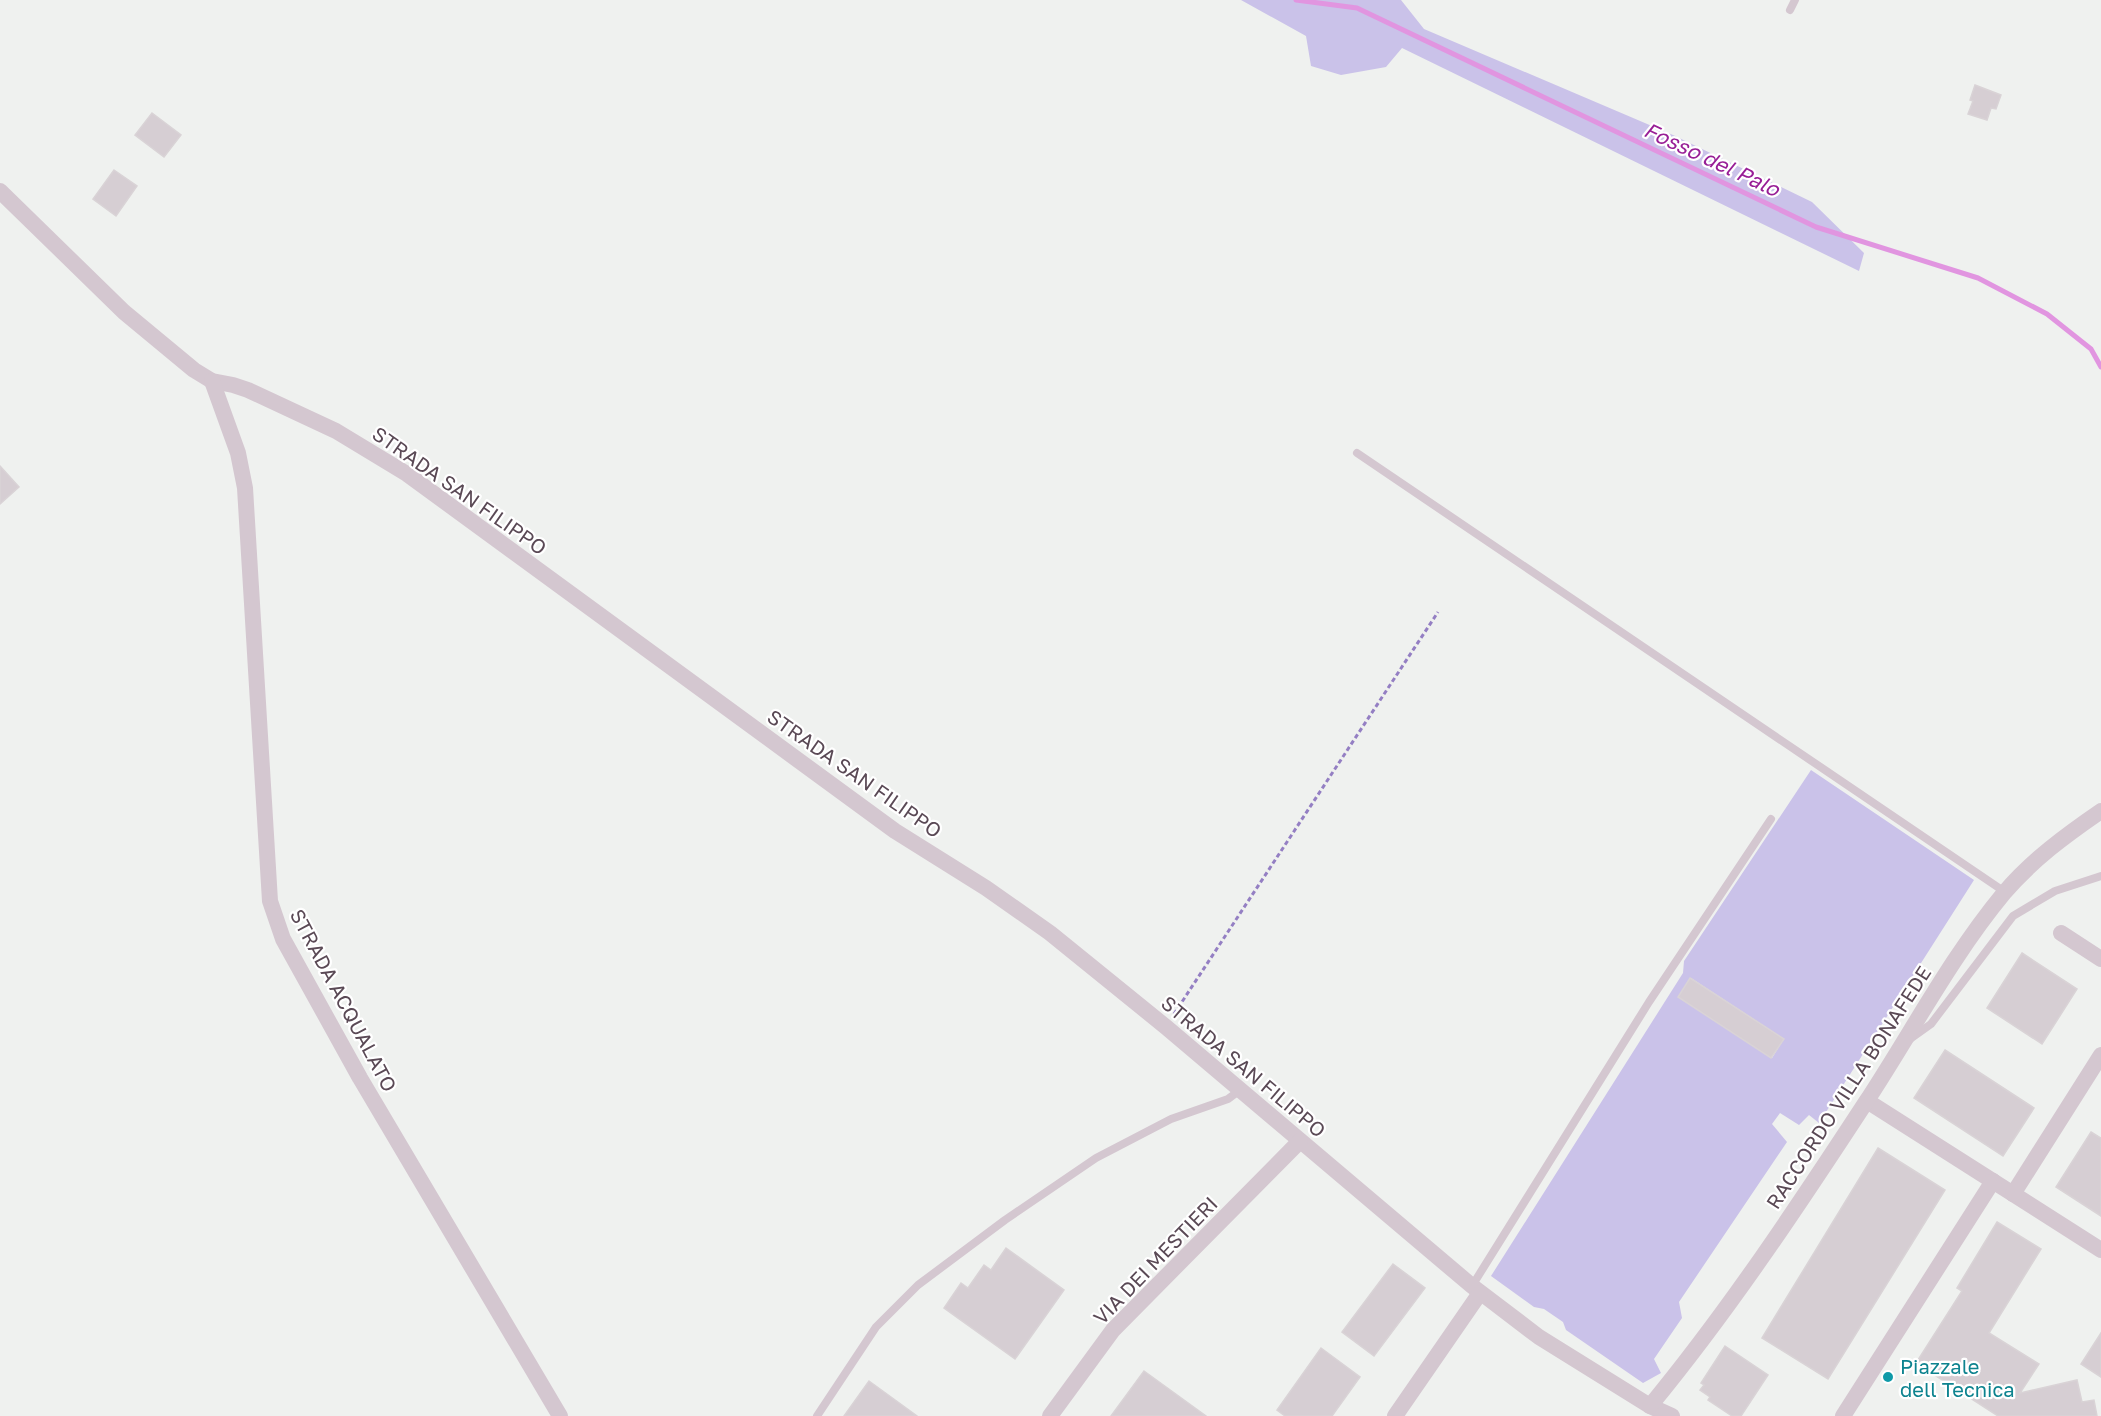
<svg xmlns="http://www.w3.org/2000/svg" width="2101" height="1416" viewBox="0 0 2101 1416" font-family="'Golos Text',sans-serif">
	<rect width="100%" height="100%" fill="#eff1ef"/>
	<g fill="#cac2e9" fill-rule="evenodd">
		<polygon points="1241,0 1401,0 1424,29 1673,135 1812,202 1864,253 1859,271 1402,48 1386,67 1341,75 1311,66 1306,36"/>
		<path d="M1811,770L1974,880L1819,1123L1809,1115L1799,1125L1780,1113L1772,1124L1787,1142L1679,1302L1682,1318L1654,1359L1661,1373L1643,1383L1566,1330L1563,1322L1544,1309L1534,1307L1491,1276L1683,973L1684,961ZM1691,978L1784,1039L1772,1058L1678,997Z"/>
	</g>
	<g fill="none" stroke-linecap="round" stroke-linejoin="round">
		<polyline stroke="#e195e0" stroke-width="5" points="1296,0 1357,8 1816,227 1978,278 2047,314 2091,349 2101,367"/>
	</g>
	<g fill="#d6ced3" stroke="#d9d3d6" stroke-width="1.5">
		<polygon points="1975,85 2001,95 1996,109 1991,108 1987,120 1968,114 1973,101 1970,100"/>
		<polygon points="152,113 181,135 164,157 135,135"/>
		<polygon points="114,170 137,186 116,216 93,199"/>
		<polygon points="0,466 19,487 0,504"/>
		<polygon points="2022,953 2077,989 2042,1044 1987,1008"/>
		<polygon points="1690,978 1784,1039 1771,1058 1678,997"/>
		<polygon points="1945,1050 2034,1108 2003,1156 1914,1098"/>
		<polygon points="2091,1132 2101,1138 2101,1216 2056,1187"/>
		<polygon points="1878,1148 1945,1190 1828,1379 1762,1338"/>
		<polygon points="1997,1222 2041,1249 1989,1333 2039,1364 2020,1393 2077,1380 2082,1402 2094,1400 2097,1416 1998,1416 1916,1363 1962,1291 1957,1288"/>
		<polygon points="1006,1248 1064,1290 1015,1359 944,1308 961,1283 968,1288 984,1265 991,1270"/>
		<polygon points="1393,1264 1425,1288 1374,1356 1342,1332"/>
		<polygon points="2101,1333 2101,1377 2081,1364"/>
		<polygon points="1725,1346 1768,1375 1741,1416 1732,1416 1708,1400 1710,1397 1700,1390 1704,1385 1701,1383"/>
		<polygon points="1321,1348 1360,1377 1332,1416 1285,1416 1277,1410"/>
		<polygon points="1144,1371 1206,1416 1111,1416"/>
		<polygon points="869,1381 917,1416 844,1416"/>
	</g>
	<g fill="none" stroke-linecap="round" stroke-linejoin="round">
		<polyline stroke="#947fc3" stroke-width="3" stroke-dasharray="4.5 3" stroke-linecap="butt" points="1174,1014 1438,612"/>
		<g stroke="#d4c7d0" stroke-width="8">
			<polyline points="1790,10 1795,0"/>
			<polyline points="1357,453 2005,892"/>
			<polyline points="1910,1039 1931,1024 2013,916 2055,891 2101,876"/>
			<polyline points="1472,1286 1649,1002 1771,819"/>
			<polyline points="817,1416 876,1327 918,1285 1005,1220 1096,1158 1171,1119 1228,1099 1240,1090"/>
		</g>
		<g stroke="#d4c7d0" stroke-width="16">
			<polyline points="0,191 124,312 194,370 212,381 233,385 248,390 336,431 407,474 895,831 986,888 1050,933 1166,1027 1472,1286 1539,1337 1650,1406 1672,1416"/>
			<polyline points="212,381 238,453 245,488 270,901 283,939 360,1078 560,1416"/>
			<polyline points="2061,933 2101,959"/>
			<polyline points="1867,1101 2101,1250"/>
			<polyline points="2013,1194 2101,1055"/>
			<path d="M1650,1406C1729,1310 1798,1206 1866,1102C1912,1032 1951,957 2004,893C2032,860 2066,835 2101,811"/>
			<polyline points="1050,1416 1113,1330 1300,1141"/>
			<polyline points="1395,1416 1480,1293"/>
			<polyline points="1843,1416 1993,1181"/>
		</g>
	</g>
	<circle fill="#0f9aa8" stroke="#fff" stroke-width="2" cx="1888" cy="1377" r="6"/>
	<g text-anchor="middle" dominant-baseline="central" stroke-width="4.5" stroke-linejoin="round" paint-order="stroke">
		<g font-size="20" fill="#5a4955" stroke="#fff">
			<text transform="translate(460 490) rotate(35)">STRADA SAN FILIPPO</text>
			<text transform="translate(855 773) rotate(35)">STRADA SAN FILIPPO</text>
			<text transform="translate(344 1000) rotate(62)">STRADA ACQUALATO</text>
			<text transform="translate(1244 1066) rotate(40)">STRADA SAN FILIPPO</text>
			<text transform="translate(1848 1087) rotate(-57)">RACCORDO VILLA BONAFEDE</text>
			<text transform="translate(1155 1260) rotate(-46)">VIA DEI MESTIERI</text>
		</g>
		<g font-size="20" fill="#0d838f" stroke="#fff" text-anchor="start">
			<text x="1900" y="1366">Piazzale<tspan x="1900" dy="23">dell Tecnica</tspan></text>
		</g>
		<g font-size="21" font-style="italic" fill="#981e96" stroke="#fff">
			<text transform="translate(1712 159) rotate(25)">Fosso del Palo</text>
		</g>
	</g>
</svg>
